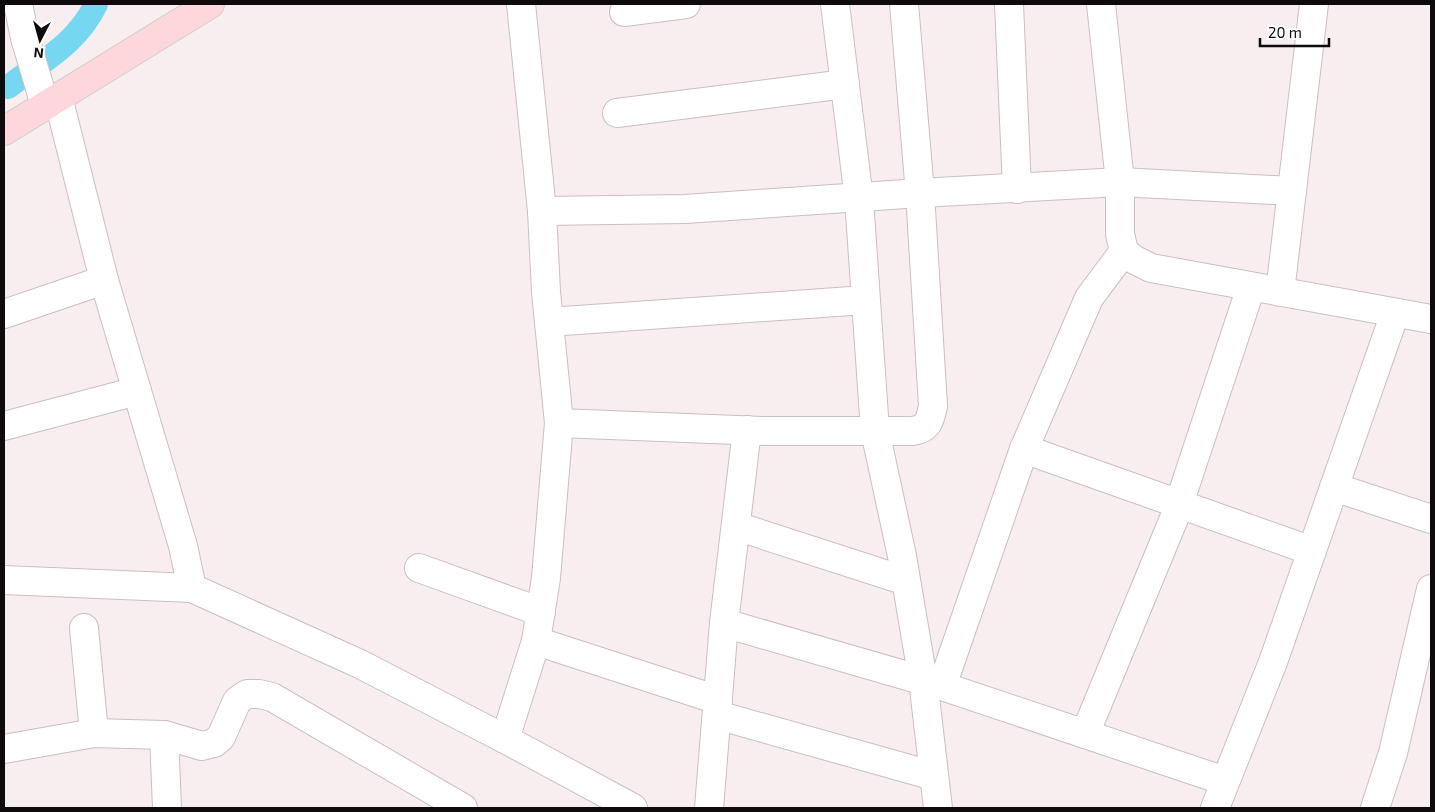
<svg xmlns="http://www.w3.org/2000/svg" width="1435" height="812" viewBox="0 0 1435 812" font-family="'Exo 2',sans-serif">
	<rect width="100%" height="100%" fill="#f9eeef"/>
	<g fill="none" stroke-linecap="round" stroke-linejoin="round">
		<path stroke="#76d7f1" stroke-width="24" d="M8,87C42,61 77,44 96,4"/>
		<g stroke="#cabfc0" stroke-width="30">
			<g id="minor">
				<polyline points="18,4 25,38 45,105"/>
				<polyline points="835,4 859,199 875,431 902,556 923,680 938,808"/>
				<polyline points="1009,4 1017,189"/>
				<polyline points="1101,4 1120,182 1120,234 1124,251 1133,259 1151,268 1431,319"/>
				<polyline points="624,12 686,4"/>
				<polyline points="58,97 104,280 183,546 192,588"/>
				<polyline points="617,113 845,84"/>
				<polyline points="542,211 685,209 920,193 1120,182 1292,191"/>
				<polyline points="1280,292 1314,4"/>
				<polyline points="4,314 104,280"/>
				<polyline points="549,322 865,300"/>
				<path d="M559,423L762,431H912C928,429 930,421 933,406L920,193L904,4"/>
				<polyline points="4,426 137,391"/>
				<polyline points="1024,449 1312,551"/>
				<polyline points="1334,487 1431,519"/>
				<polyline points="736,526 906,581"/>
				<polyline points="419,568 541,612"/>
				<polyline points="4,580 192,588 360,664 505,739 633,808"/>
				<polyline points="724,623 942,686 1225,781"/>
				<polyline points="84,628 94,733"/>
				<polyline points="536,641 718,700"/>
				<polyline points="942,686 1024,449 1089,298 1124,251"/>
				<polyline points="717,715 934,776"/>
				<polyline points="1085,734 1175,516 1251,287"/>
				<polyline points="164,735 167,808"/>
				<polyline points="505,739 536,641 546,578 559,423 546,292 542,211 521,4"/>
				<polyline points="4,749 94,733 164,735 202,746 214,743 221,737 237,701 247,694 259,694 272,697 463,808"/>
				<polyline points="709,808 724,623 747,430"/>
				<polyline points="1215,808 1273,662 1395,313"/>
				<polyline points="1375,808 1393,753 1431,589"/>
			</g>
		</g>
		<g stroke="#cfcece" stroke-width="30">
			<polyline id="major" points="4,131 210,4"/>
		</g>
		<use href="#minor" stroke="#fff" stroke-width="28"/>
		<use href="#major" stroke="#fed7dd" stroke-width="28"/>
	</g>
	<rect width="1435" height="812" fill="none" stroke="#0f0b0c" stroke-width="10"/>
	<g transform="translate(40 40) rotate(186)" stroke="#ffffff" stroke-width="4" paint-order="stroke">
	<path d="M0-4L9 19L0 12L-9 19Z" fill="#0f0b0c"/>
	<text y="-8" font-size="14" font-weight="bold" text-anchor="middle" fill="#0f0b0c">N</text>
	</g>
	<path d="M1260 38v8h69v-8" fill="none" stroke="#0f0b0c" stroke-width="2.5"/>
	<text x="1268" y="38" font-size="15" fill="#0f0b0c" stroke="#ffffff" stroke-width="4" paint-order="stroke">20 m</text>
</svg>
